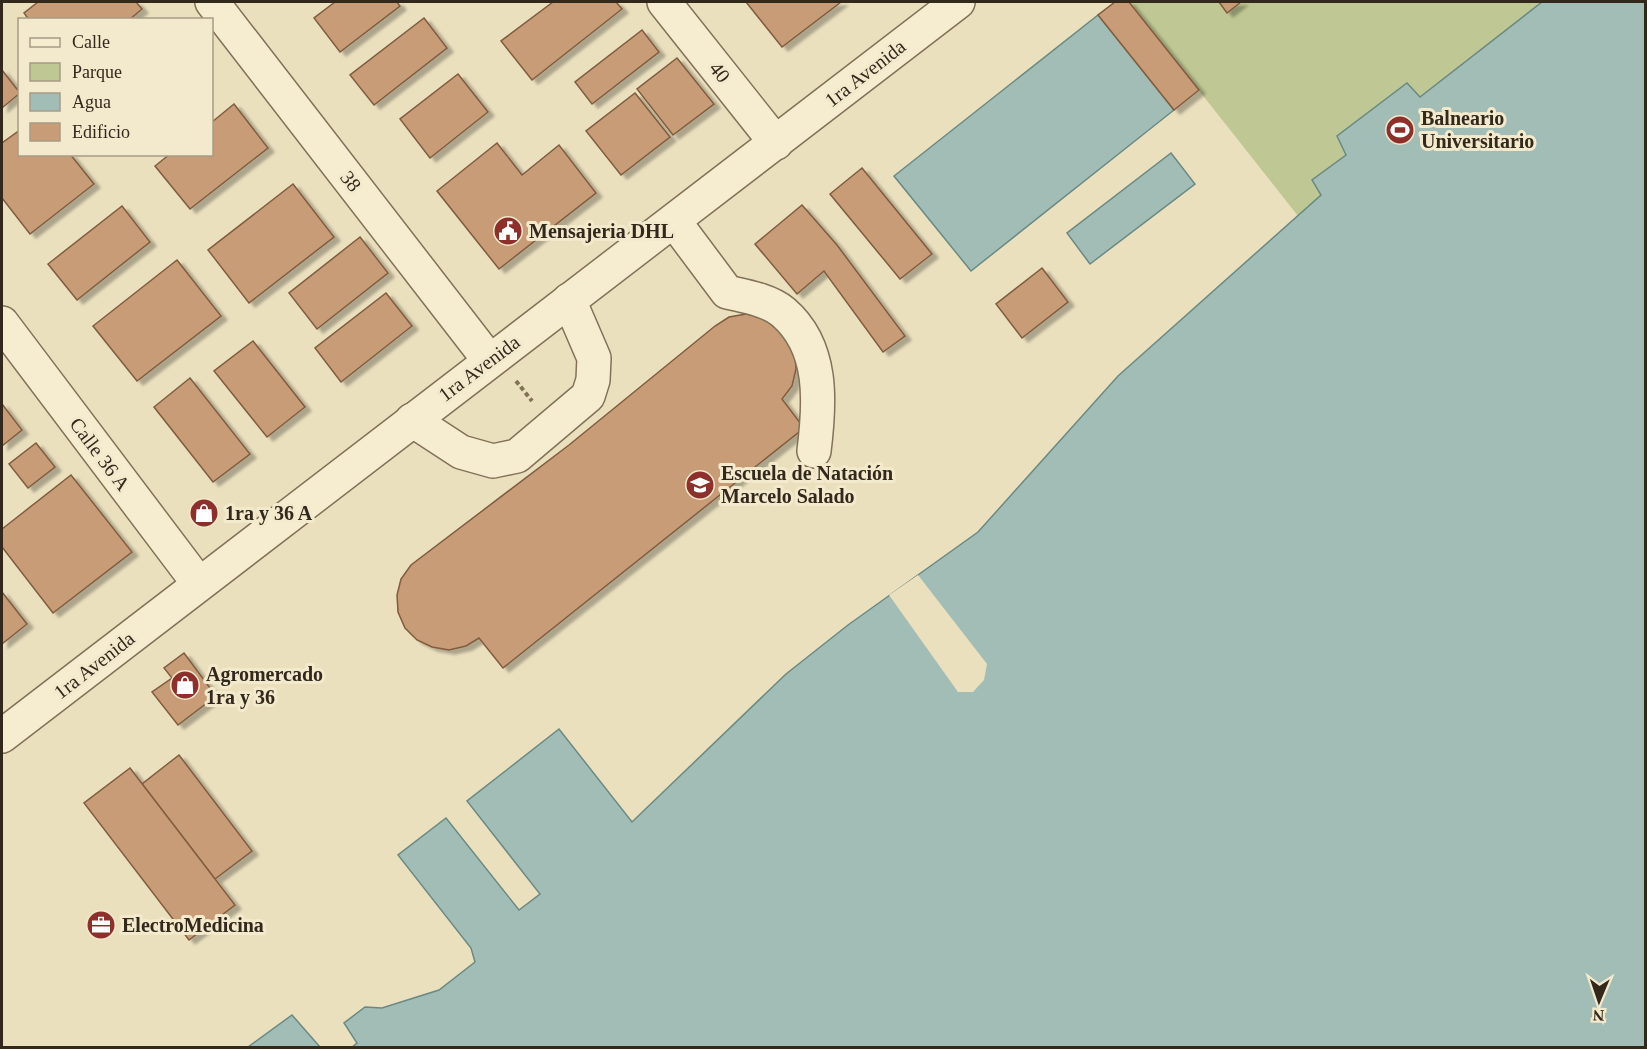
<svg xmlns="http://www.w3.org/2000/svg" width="1647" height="1049" viewBox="0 0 1647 1049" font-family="Georgia,serif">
	<defs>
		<filter id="shadow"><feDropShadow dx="6" dy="4" stdDeviation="1.5" flood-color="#0004"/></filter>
	</defs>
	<rect width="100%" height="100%" fill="#ebe0be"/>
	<polygon fill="#bfc894" points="1129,2 1645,2 1321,196 1298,216"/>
	<g fill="#a2bdb6" stroke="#6a8983" stroke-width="1.5">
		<polygon points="1542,2 1645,2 1645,1047 351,1048 357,1043 344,1023 365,1007 382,1008 439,990 475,962 471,948 398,855 446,818 519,910 540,894 467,801 559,729 632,822 786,674 848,625 978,532 1118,376 1321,195 1312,180 1346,155 1337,136 1407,83 1420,97"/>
		<polygon points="1098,15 1174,110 971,271 894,176"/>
		<polygon points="1171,153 1195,184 1090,264 1067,233"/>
		<polygon points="292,1015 320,1047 248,1047"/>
	</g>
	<polygon fill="#ebe0be" points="918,575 987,664 984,680 973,692 958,692 889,595"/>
	<g fill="#c79c76" stroke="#805c3f" stroke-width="1.5" filter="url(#shadow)">
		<polygon points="38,2 136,2 142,9 129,20 29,20 24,13"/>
		<polygon points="335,2 397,2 400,6 340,52 314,18"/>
		<polygon points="553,2 616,2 622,9 532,80 501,41"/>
		<polygon points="746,2 841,2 782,47"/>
		<polygon points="1115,2 1129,2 1199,90 1174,110 1098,15"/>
		<polygon points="1219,2 1241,2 1227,13"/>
		<polygon points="424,18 447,48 374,105 350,75"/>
		<polygon points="642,30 659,52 592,104 575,82"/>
		<polygon points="677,58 714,104 673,135 637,89"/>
		<polygon points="2,70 20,93 2,108"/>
		<polygon points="458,74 488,112 430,158 400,119"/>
		<polygon points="635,93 670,137 621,175 586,131"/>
		<polygon points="234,104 268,148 190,209 155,166 170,154 212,154 212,122"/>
		<polygon points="20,130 20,154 70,154 94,184 30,234 2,198 2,143"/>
		<polygon points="497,143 522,175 559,145 596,193 499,269 437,191"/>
		<polygon points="862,168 932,254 900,279 830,194"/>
		<polygon points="293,184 334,237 249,303 208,250"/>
		<polygon points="802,205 837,245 905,336 883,352 824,271 797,294 755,244"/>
		<polygon points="122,206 150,242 77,300 48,264"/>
		<polygon points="360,237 388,273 317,329 289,293"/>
		<polygon points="177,260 221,316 137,381 93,326"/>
		<polygon points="1042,268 1068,302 1022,338 996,304"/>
		<polygon points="386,293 412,326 341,382 315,348"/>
		<polygon points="746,314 762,317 789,337 795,353 796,369 792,386 782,399 804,428 503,668 479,638 466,646 449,650 432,647 417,640 405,628 398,612 397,595 401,579 411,565 569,445 715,326 729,317"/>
		<polygon points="253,341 305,407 267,437 214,371"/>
		<polygon points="190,378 250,454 213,482 154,407"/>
		<polygon points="2,404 22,430 2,446"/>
		<polygon points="36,443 55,467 28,488 9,464"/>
		<polygon points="71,475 132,552 53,613 2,547 2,529"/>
		<polygon points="2,592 27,624 2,644"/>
		<polygon points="184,653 216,696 178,725 152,692 172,678 164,668"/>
		<polygon points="179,755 252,851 215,879 142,784"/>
		<polygon points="130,768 235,905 189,940 84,803"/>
	</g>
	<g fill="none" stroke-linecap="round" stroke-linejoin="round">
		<g stroke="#827158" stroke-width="36">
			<g id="minor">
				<polyline points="212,2 489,360"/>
				<polyline points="664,2 776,143"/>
				<path d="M674,221L727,292C744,296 769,300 783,312C824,347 820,403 814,451"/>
				<polyline points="2,323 199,584"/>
				<polyline points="412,420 461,452 493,461 517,456 588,396 593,380 594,358 569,300"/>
				<polyline points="2,736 958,2"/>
			</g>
		</g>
		<polyline stroke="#827158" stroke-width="4" stroke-dasharray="4.5 3" stroke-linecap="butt" points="516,381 532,401"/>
		<use href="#minor" stroke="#f6edd1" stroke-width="33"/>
	</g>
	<defs>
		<g id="stadium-disc" transform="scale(1.5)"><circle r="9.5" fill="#8d302c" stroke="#f3eacd"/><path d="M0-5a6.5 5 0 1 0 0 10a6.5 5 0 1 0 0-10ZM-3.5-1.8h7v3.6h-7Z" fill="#fff"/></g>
		<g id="civic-disc" transform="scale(1.5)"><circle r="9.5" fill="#8d302c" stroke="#f3eacd"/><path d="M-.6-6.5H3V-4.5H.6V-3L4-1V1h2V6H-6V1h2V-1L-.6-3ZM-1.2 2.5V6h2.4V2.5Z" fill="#fff"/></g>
		<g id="school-disc" transform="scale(1.5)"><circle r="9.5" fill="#8d302c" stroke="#f3eacd"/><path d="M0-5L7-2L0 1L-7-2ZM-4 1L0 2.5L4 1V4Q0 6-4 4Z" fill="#fff"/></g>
		<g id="shop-disc" transform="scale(1.5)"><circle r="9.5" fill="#8d302c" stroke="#f3eacd"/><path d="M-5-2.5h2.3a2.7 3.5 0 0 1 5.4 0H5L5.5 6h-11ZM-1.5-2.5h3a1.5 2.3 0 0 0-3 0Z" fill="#fff"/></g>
		<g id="office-disc" transform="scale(1.5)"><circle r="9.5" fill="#8d302c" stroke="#f3eacd"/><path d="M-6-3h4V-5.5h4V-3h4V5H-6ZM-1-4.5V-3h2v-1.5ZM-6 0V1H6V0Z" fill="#fff"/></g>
	</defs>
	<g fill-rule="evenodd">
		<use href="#stadium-disc" x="1400" y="130"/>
		<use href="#civic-disc" x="508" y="231"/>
		<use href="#school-disc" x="700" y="485"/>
		<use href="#shop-disc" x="204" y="513"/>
		<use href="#shop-disc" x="185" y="685"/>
		<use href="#office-disc" x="101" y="925"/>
	</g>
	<g text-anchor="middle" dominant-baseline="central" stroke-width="6" stroke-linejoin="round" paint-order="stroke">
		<g font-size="20" fill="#32281c" stroke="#f3eacd">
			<text transform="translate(720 72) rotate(52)">40</text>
			<text transform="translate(865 73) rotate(-38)">1ra Avenida</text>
			<text transform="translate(351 181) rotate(52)">38</text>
			<text transform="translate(479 368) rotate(-37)">1ra Avenida</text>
			<text transform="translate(100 454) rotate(53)">Calle 36 A</text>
			<text transform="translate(94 665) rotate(-38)">1ra Avenida</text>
		</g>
		<g font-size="20" font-weight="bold" fill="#32281c" stroke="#f3eacd" text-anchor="start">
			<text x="1421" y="118">Balneario<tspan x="1421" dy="23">Universitario</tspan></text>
			<text x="529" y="231">Mensajeria DHL</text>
			<text x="721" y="473">Escuela de Natación<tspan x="721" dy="23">Marcelo Salado</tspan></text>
			<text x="225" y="513">1ra y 36 A</text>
			<text x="206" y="674">Agromercado<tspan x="206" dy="23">1ra y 36</tspan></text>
			<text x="122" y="925">ElectroMedicina</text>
		</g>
	</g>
	<rect width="1647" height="1049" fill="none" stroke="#32281c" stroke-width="6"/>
	<rect x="18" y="18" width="195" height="138" fill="#f3eacd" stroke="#a69c86" stroke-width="1.5"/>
	<rect x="30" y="38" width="30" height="9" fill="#f6edd1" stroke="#a69c86" stroke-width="1.5"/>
	<text x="72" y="48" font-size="18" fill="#32281c">Calle</text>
	<rect x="30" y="63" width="30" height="18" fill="#bfc894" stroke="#a69c86" stroke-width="1.5"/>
	<text x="72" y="78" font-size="18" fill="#32281c">Parque</text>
	<rect x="30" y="93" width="30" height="18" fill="#a2bdb6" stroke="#a69c86" stroke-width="1.5"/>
	<text x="72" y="108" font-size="18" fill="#32281c">Agua</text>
	<rect x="30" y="123" width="30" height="18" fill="#c79c76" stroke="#a69c86" stroke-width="1.5"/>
	<text x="72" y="138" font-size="18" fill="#32281c">Edificio</text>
	<g transform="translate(1599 1001) rotate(182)" stroke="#f3eacd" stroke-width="4.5" paint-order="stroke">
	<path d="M0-4.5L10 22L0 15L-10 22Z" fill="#32281c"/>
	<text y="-9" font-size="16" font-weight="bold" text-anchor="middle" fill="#32281c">N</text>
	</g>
</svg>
